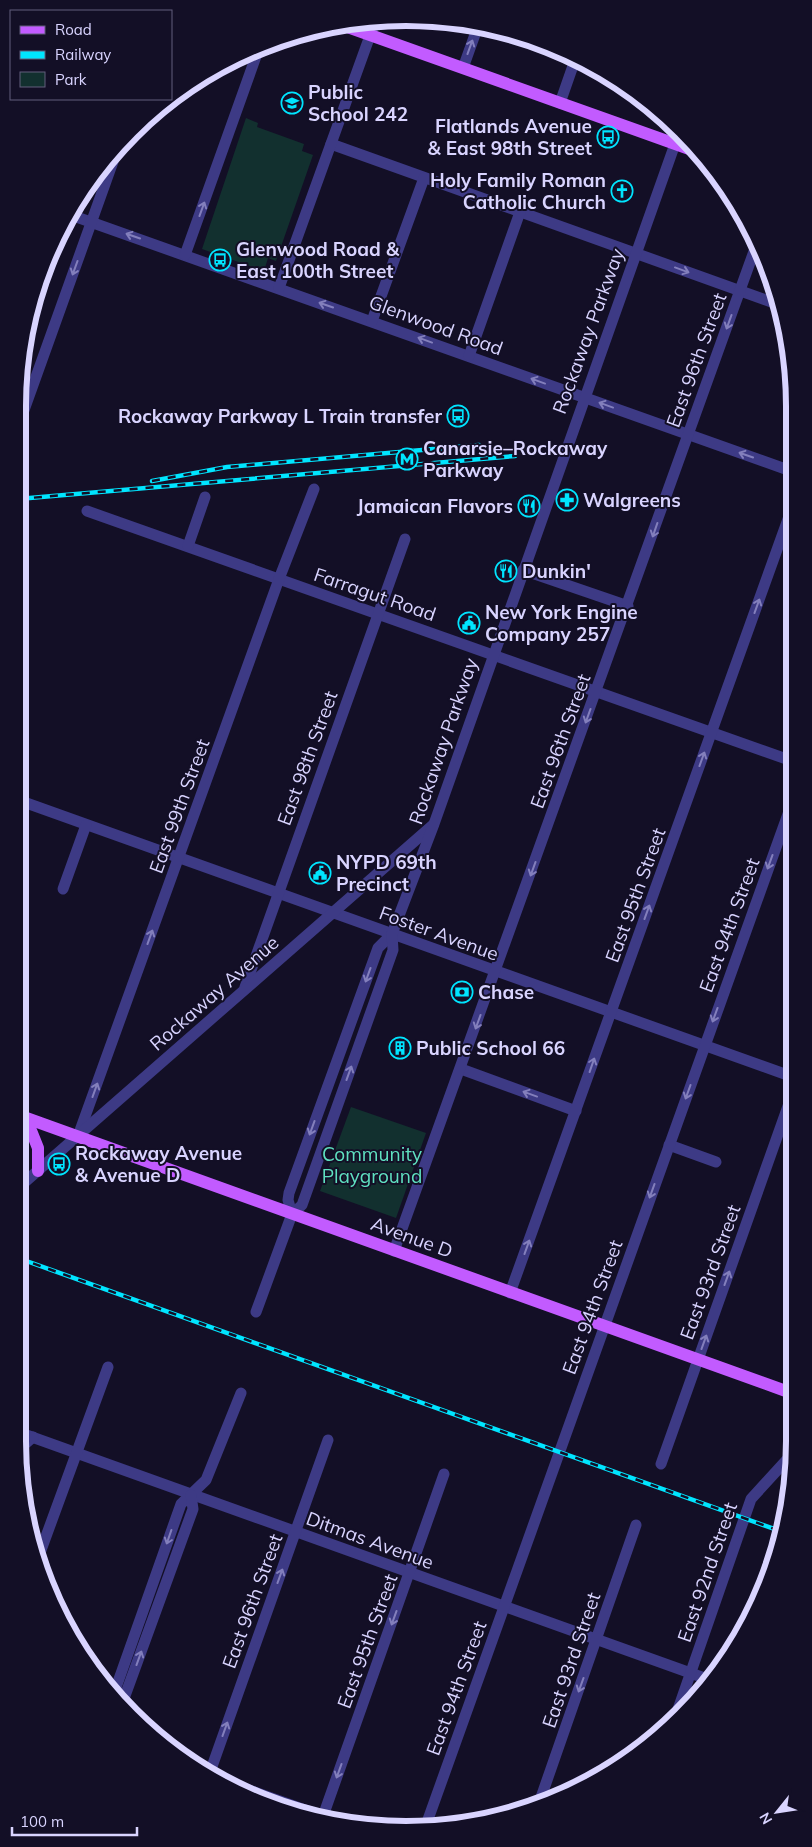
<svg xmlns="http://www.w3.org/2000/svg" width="812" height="1847" viewBox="0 0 812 1847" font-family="Mulish,sans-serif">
	<rect width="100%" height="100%" fill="#130f26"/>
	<g fill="#12302f">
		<polygon points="246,118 258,123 257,127 304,144 302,151 313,155 276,261 268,258 264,271 202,249"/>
		<polygon points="351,1107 426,1133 396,1218 320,1191"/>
	</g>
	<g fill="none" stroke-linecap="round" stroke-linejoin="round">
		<g stroke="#3d3a85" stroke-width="11">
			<polyline points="463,68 478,26"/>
			<polyline points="560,103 575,60"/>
			<polyline points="331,144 777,304"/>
			<polyline points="68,214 791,471"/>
			<polyline points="185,255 259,48"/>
			<polyline points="279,288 376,19"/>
			<polyline points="372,321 424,178"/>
			<polyline points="469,356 520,212"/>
			<polyline points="18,427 119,145"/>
			<polyline points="87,511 792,761"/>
			<polyline points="188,546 205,497"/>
			<polyline points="523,570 628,606"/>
			<polyline points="18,800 793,1077"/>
			<polyline points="63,889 86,825"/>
			<polyline points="245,987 405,539"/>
			<polyline points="461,1069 576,1111"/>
			<polyline points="78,1136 279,579 314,489"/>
			<polyline points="669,1145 716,1162"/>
			<polyline points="18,1188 433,825"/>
			<polyline points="292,1214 288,1200 289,1193 378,948 392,934"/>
			<polyline points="394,1251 757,243"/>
			<polyline points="510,1293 792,508"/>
			<polyline points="256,1312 292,1214 302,1205 393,950 392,934 434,824 675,144"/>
			<polyline points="18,1432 710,1680"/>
			<polyline points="19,1449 33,1437"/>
			<polyline points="661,1464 793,1092"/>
			<polyline points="37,1561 108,1367"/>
			<polyline points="113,1696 181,1504 206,1480 241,1393"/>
			<polyline points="122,1704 193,1509 191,1495"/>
			<polyline points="676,1715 751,1499 793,1453"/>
			<polyline points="209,1775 328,1440"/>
			<polyline points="212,1777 339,1822"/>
			<polyline points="538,1806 636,1525"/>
			<polyline points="322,1819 444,1474"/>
			<polyline points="426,1825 793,800"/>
		</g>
		<g stroke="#c25bff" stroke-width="12">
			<polyline points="342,25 695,151"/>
			<polyline points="18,1115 794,1394"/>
			<polyline points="26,1118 38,1148 38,1171"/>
		</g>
		<g stroke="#00e5ff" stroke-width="4.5">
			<g id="rail">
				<polyline points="152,481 227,467 479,445"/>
				<polyline points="18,499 515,456"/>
				<polyline points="18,1258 780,1531"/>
			</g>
		</g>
		<use href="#rail" stroke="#130f26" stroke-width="2.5" stroke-dasharray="8" stroke-linecap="butt"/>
	</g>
	<defs><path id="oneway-shaft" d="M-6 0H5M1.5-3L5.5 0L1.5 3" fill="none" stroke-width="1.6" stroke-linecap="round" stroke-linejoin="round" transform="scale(1.25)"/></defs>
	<g stroke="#837fbc">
		<use href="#oneway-shaft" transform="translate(470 47) rotate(-70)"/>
		<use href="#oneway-shaft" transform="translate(202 209) rotate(-70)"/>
		<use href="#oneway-shaft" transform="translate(133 236) rotate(-161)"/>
		<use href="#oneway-shaft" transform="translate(75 268) rotate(110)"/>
		<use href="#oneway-shaft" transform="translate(682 270) rotate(20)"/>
		<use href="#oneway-shaft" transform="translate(326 305) rotate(-161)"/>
		<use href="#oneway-shaft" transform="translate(729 322) rotate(110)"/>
		<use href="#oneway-shaft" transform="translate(425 340) rotate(-160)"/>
		<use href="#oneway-shaft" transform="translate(538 381) rotate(-160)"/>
		<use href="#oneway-shaft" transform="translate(606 405) rotate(-160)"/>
		<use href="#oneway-shaft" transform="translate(746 455) rotate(-161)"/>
		<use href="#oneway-shaft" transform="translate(655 530) rotate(109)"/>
		<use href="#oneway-shaft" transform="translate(757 606) rotate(-70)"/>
		<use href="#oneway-shaft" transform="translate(588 716) rotate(110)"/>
		<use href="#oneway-shaft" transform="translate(702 759) rotate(-70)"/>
		<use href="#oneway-shaft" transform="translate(770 862) rotate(110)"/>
		<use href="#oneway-shaft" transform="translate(533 869) rotate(110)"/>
		<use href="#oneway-shaft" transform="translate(647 912) rotate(-70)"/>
		<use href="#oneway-shaft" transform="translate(150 937) rotate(-70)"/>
		<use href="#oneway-shaft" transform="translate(368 975) rotate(110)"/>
		<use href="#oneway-shaft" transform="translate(715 1015) rotate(110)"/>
		<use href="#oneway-shaft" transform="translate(478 1022) rotate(110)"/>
		<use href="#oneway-shaft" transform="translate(592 1065) rotate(-71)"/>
		<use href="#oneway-shaft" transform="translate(349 1073) rotate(-70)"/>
		<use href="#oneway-shaft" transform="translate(95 1090) rotate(-70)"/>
		<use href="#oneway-shaft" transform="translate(688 1092) rotate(110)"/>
		<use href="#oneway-shaft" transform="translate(530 1094) rotate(-160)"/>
		<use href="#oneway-shaft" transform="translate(312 1128) rotate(110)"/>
		<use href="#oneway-shaft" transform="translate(652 1191) rotate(110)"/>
		<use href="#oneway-shaft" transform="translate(527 1247) rotate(-70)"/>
		<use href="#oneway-shaft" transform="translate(727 1278) rotate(-70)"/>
		<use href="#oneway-shaft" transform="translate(704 1342) rotate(-70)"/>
		<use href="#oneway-shaft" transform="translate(169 1537) rotate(109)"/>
		<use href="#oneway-shaft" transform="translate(280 1576) rotate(-70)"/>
		<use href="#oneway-shaft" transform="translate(394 1618) rotate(110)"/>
		<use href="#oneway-shaft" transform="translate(139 1658) rotate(-70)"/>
		<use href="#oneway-shaft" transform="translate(581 1685) rotate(110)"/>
		<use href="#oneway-shaft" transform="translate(225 1729) rotate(-70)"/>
		<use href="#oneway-shaft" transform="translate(339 1771) rotate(110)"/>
	</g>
	<defs>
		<g id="school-ring" transform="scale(1.125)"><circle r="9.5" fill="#130f26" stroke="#00e5ff" stroke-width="1.5"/><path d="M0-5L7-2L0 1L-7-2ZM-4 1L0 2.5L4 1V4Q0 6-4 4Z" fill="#00e5ff"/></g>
		<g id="bus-ring" transform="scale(1.125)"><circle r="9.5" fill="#130f26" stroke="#00e5ff" stroke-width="1.5"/><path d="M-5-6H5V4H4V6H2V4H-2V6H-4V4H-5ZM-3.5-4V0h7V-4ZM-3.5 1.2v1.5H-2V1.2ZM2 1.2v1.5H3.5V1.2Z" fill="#00e5ff"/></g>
		<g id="church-ring" transform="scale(1.125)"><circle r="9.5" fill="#130f26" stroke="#00e5ff" stroke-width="1.5"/><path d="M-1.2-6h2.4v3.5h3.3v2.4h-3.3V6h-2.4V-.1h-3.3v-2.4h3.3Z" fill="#00e5ff"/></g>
		<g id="metro-ring" transform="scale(1.125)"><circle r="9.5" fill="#130f26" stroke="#00e5ff" stroke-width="1.5"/><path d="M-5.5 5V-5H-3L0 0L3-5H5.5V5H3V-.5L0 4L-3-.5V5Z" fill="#00e5ff"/></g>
		<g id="pharmacy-ring" transform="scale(1.125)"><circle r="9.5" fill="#130f26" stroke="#00e5ff" stroke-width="1.5"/><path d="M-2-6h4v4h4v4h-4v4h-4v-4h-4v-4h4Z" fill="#00e5ff"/></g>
		<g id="restaurant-ring" transform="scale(1.125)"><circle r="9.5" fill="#130f26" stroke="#00e5ff" stroke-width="1.5"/><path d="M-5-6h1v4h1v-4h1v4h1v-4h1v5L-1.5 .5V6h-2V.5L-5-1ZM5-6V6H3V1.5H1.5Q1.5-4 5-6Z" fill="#00e5ff"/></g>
		<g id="civic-ring" transform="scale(1.125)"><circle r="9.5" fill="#130f26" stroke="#00e5ff" stroke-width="1.5"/><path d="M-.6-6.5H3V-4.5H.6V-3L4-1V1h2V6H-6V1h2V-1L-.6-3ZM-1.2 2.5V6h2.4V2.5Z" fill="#00e5ff"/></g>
		<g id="bank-ring" transform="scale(1.125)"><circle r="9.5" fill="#130f26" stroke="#00e5ff" stroke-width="1.5"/><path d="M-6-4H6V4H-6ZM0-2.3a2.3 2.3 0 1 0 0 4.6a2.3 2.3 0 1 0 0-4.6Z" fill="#00e5ff"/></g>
		<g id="building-ring" transform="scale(1.125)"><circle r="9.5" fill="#130f26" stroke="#00e5ff" stroke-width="1.5"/><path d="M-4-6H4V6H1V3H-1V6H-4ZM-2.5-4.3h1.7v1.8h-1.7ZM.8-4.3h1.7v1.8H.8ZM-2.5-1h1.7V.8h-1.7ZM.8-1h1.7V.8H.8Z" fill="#00e5ff"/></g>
	</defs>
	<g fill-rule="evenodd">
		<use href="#school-ring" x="292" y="103"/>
		<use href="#bus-ring" x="608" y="137"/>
		<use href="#church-ring" x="622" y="191"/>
		<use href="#bus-ring" x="220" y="260"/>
		<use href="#bus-ring" x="458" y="416"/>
		<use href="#metro-ring" x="407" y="459"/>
		<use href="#pharmacy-ring" x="567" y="500"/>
		<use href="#restaurant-ring" x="529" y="506"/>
		<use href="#restaurant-ring" x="506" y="571"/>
		<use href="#civic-ring" x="469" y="623"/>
		<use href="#civic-ring" x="320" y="873"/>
		<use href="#bank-ring" x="462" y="992"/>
		<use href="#building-ring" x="400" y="1048"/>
		<use href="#bus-ring" x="59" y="1164"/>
	</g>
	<g text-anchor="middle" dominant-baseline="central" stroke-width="4" stroke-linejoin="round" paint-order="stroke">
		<g font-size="19" font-weight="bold" fill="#d9d4ff" stroke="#130f26" text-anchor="start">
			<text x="308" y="92">Public<tspan x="308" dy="22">School 242</tspan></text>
			<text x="592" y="126" text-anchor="end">Flatlands Avenue<tspan x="592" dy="22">&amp; East 98th Street</tspan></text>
			<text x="606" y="180" text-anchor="end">Holy Family Roman<tspan x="606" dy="22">Catholic Church</tspan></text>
			<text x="236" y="249">Glenwood Road &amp;<tspan x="236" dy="22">East 100th Street</tspan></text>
			<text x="442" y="416" text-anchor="end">Rockaway Parkway L Train transfer</text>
			<text x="423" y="448">Canarsie–Rockaway<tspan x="423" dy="22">Parkway</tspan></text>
			<text x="583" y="500">Walgreens</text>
			<text x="513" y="506" text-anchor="end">Jamaican Flavors</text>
			<text x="522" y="571">Dunkin'</text>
			<text x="485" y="612">New York Engine<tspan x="485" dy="22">Company 257</tspan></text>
			<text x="336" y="862">NYPD 69th<tspan x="336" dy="22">Precinct</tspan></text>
			<text x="478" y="992">Chase</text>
			<text x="416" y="1048">Public School 66</text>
			<text x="75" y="1153">Rockaway Avenue<tspan x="75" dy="22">&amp; Avenue D</tspan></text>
		</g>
		<g font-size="19" fill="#d9d4ff" stroke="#130f26">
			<text transform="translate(436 325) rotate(20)">Glenwood Road</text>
			<text transform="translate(588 331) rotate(-70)">Rockaway Parkway</text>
			<text transform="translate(696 360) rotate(-70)">East 96th Street</text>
			<text transform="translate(375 594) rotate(19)">Farragut Road</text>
			<text transform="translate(443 741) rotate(-71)">Rockaway Parkway</text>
			<text transform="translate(560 741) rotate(-70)">East 96th Street</text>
			<text transform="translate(307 758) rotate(-70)">East 98th Street</text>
			<text transform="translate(179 806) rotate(-70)">East 99th Street</text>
			<text transform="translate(635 895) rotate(-70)">East 95th Street</text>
			<text transform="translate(729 925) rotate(-70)">East 94th Street</text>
			<text transform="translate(439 933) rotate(20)">Foster Avenue</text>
			<text transform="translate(214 993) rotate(-41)">Rockaway Avenue</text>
			<text transform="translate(412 1237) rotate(20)">Avenue D</text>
			<text transform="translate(710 1272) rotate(-70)">East 93rd Street</text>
			<text transform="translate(592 1307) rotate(-70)">East 94th Street</text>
			<text transform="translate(370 1540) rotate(20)">Ditmas Avenue</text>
			<text transform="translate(707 1572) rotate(-71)">East 92nd Street</text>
			<text transform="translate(252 1601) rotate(-70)">East 96th Street</text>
			<text transform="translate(367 1641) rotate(-70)">East 95th Street</text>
			<text transform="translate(571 1660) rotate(-71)">East 93rd Street</text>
			<text transform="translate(456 1688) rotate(-70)">East 94th Street</text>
		</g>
		<g font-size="19" fill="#5fe0c0" stroke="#130f26">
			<text x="372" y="1154">Community<tspan x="372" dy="22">Playground</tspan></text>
		</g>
	</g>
	<path d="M0 0H812V1847H0ZM406 26H406A380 380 0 0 1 786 406V1441A380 380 0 0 1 406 1821H406A380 380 0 0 1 26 1441V406A380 380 0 0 1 406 26Z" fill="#130f26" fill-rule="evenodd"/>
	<path fill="none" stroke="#d9d4ff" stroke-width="6" d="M406 26H406A380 380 0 0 1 786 406V1441A380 380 0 0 1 406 1821H406A380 380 0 0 1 26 1441V406A380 380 0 0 1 406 26Z"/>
	<rect x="10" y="10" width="162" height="90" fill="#130f26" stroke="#625e7d"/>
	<rect x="20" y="26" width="25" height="8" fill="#c25bff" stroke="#625e7d"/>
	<text x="55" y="35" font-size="15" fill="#d9d4ff">Road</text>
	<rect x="20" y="51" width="25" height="8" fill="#00e5ff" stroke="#625e7d"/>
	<text x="55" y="60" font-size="15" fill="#d9d4ff">Railway</text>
	<rect x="20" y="72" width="25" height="15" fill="#12302f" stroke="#625e7d"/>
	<text x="55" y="85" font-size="15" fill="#d9d4ff">Park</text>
	<g transform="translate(777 1812) rotate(240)" stroke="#130f26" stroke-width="4" paint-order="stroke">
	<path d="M0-4L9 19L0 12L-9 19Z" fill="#d9d4ff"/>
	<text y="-8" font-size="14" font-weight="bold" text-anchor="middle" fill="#d9d4ff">N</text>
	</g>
	<path d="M12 1827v8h125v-8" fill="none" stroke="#d9d4ff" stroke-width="2.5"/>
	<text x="20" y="1827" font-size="15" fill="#d9d4ff" stroke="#130f26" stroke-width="4" paint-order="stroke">100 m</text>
</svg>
